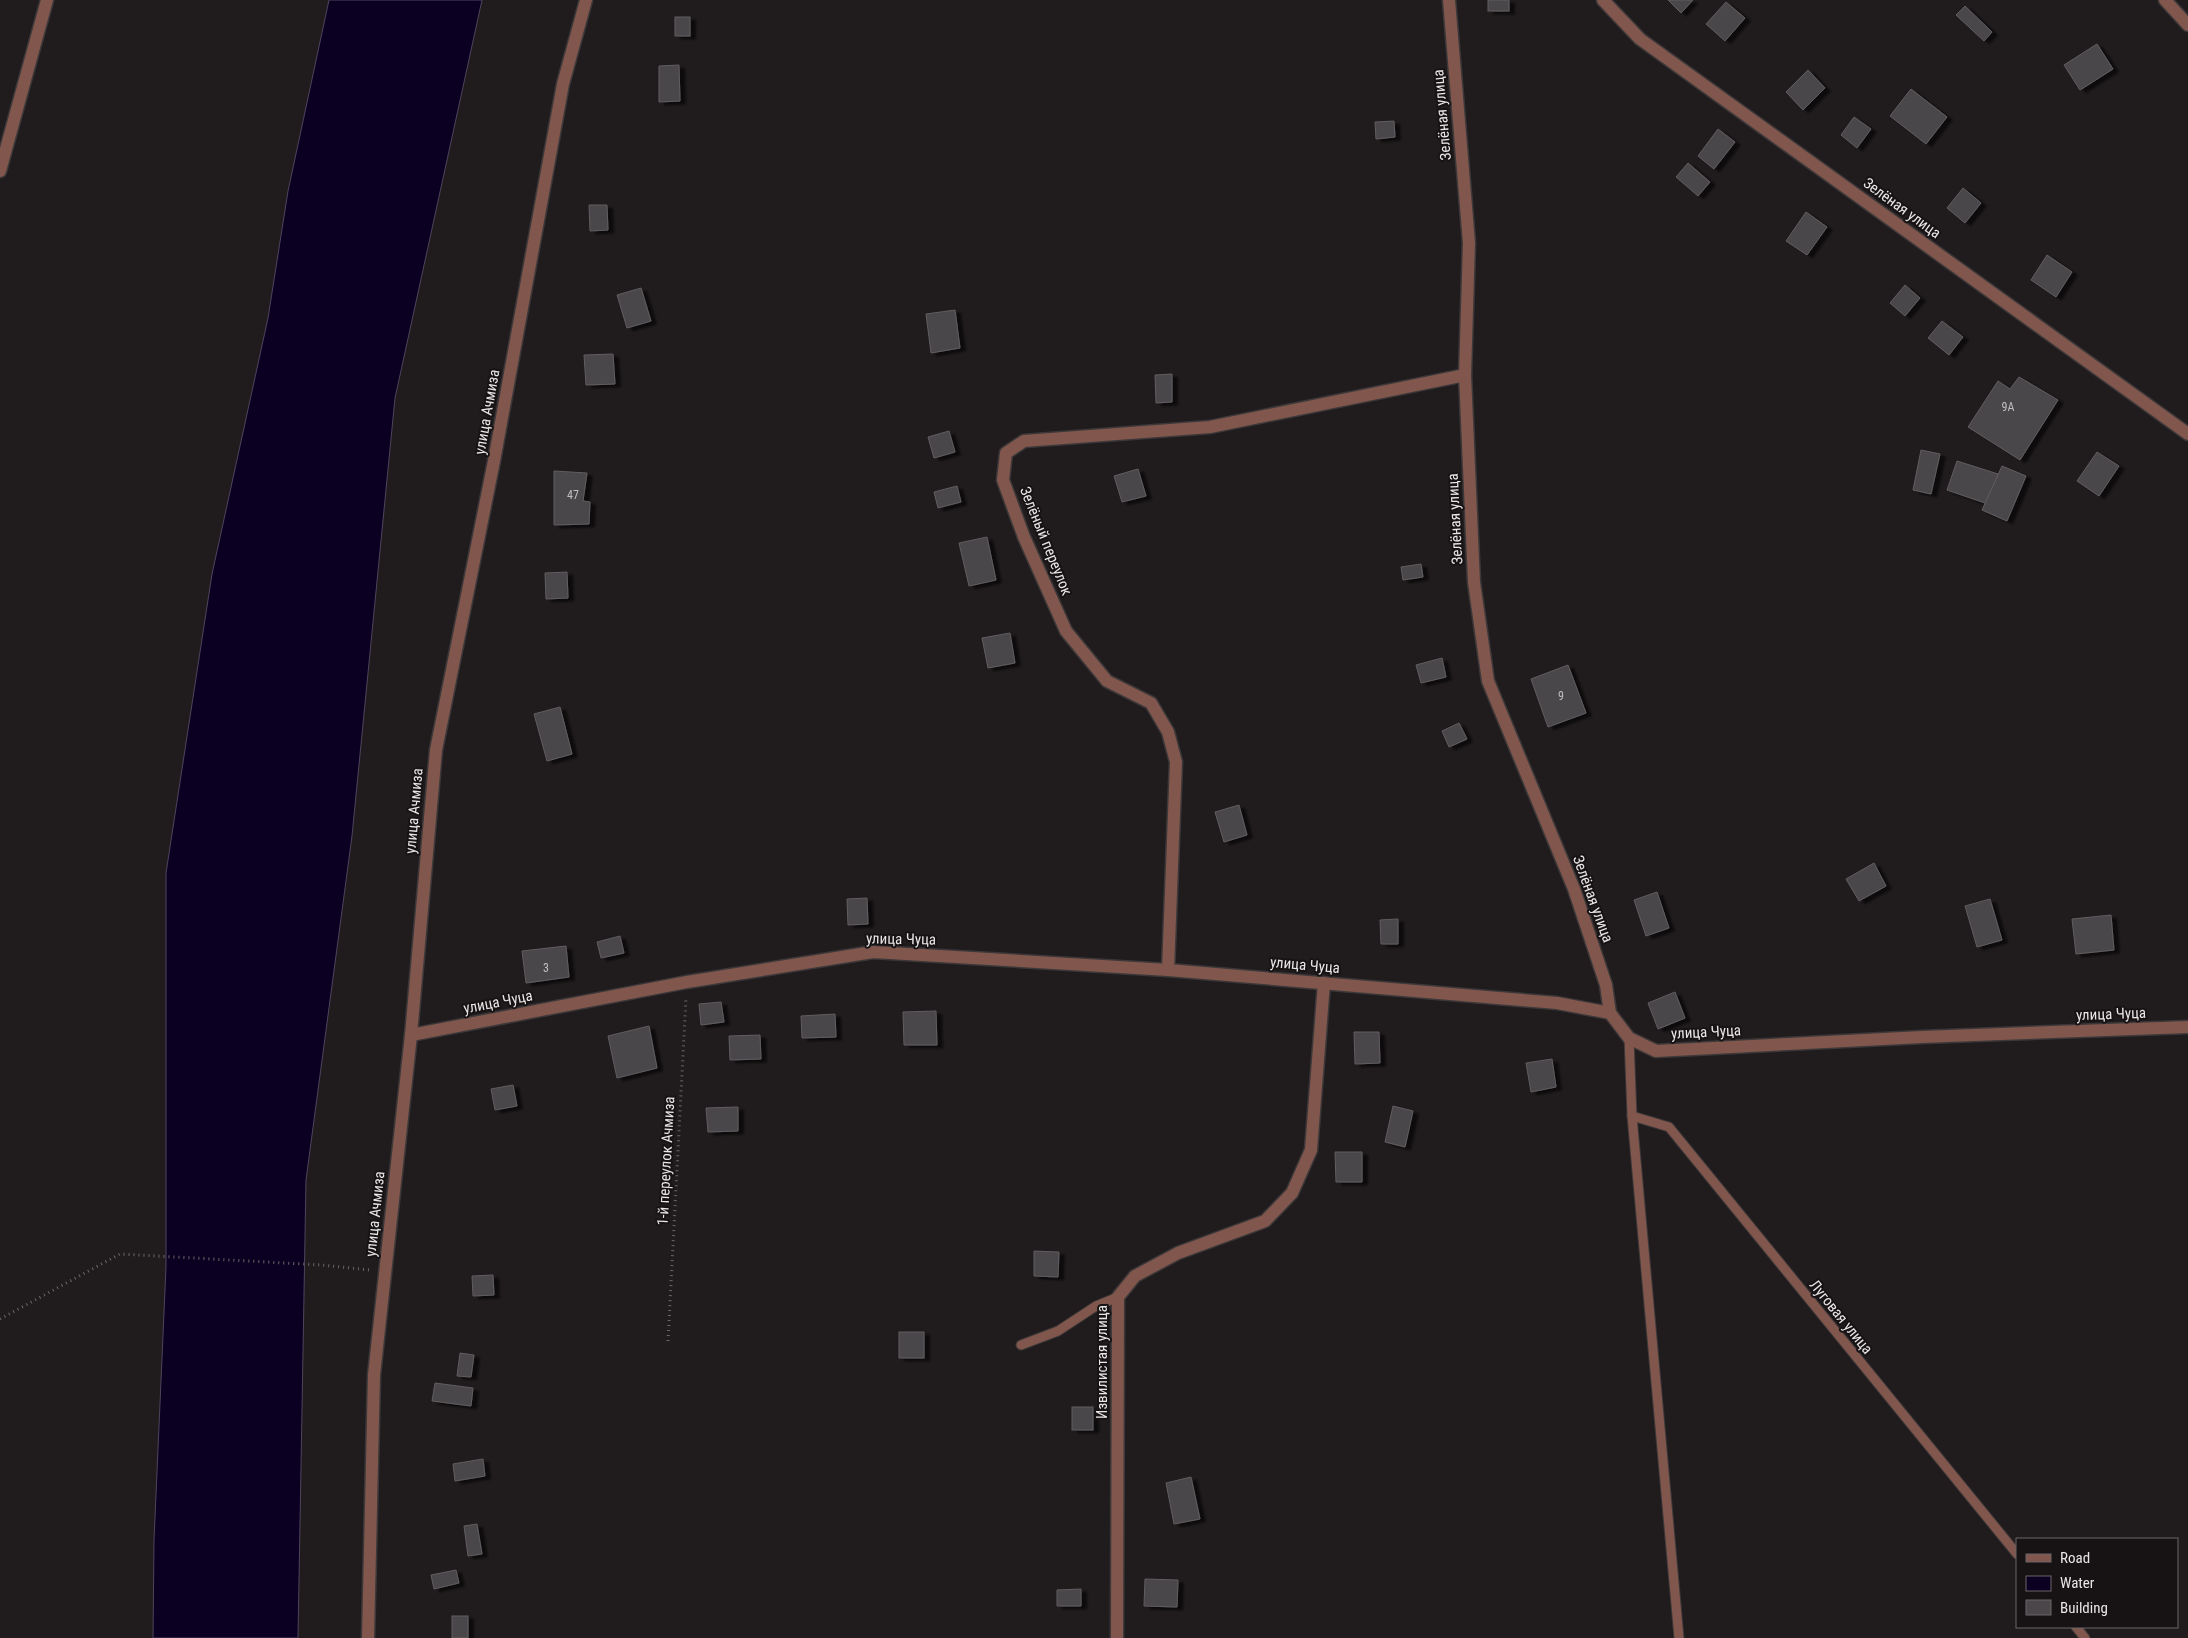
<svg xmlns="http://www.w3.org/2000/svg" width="2188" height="1638" viewBox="0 0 2188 1638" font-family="'Roboto Condensed',sans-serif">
	<defs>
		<filter id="shadow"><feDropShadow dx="5.5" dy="3" stdDeviation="1" flood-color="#0009"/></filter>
	</defs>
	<rect width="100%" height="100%" fill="#201c1d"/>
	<polygon fill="#0c0022" stroke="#4e455d" points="329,0 482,0 395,398 352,836 306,1180 298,1638 153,1638 154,1540 166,1267 166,873 212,574 268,318 288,191"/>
	<g fill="#4a4649" stroke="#615d61" filter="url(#shadow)">
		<rect x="1488" y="0" width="21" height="11"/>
		<polygon points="1668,0 1693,0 1681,13"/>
		<polygon points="1726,2 1745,18 1725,41 1706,24"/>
		<polygon points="1965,6 1992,32 1984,41 1956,15"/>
		<rect x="675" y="17" width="15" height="19"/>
		<polygon points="2097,44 2113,69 2080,90 2064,65"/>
		<polygon points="679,65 680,101 659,102 659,66"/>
		<polygon points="1808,70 1825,88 1803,110 1786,92"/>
		<polygon points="1911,89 1947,117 1926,144 1890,116"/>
		<polygon points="1854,117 1871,129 1857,148 1841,135"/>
		<polygon points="1394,121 1395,137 1376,139 1375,122"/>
		<polygon points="1718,129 1735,142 1714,169 1698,156"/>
		<polygon points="1688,163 1710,182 1698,196 1676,177"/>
		<polygon points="1963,188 1981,203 1965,223 1947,208"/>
		<polygon points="589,205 607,205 608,230 590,231"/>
		<polygon points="1806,212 1827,227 1807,255 1786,241"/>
		<polygon points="2047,255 2072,272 2056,297 2031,280"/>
		<polygon points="1905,285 1920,298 1905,316 1890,303"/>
		<polygon points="641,288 651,321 627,328 617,295"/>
		<polygon points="955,310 960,348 931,353 926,314"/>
		<polygon points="1942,321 1963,337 1949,355 1928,338"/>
		<polygon points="613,354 615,384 586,385 584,355"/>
		<polygon points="1172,374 1172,402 1156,403 1155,375"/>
		<polygon points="2019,377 2058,400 2020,460 1968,427 1998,381 2010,389"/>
		<polygon points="949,431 955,452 934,458 928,437"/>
		<polygon points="1921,450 1940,454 1931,494 1913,490"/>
		<polygon points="2097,452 2119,466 2099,496 2077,481"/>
		<polygon points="1957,461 1998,474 1988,504 1947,490"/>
		<polygon points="2002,466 2026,476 2007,521 1982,510"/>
		<polygon points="1138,469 1146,496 1122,502 1114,476"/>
		<polygon points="554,471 587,473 583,501 590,502 589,524 554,525"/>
		<polygon points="957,486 961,502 938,508 934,492"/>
		<polygon points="987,537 996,580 969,586 959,543"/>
		<polygon points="1421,564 1423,577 1403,580 1401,567"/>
		<polygon points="567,572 568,598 546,599 545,573"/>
		<polygon points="1010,633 1015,663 988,668 982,638"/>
		<polygon points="1442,658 1446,677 1421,683 1416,665"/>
		<polygon points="1568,665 1586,713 1548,727 1531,679"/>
		<polygon points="560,707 572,754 547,761 534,714"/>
		<polygon points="1459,723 1467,739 1449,747 1442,731"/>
		<polygon points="1239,805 1247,835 1224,842 1215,812"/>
		<polygon points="1874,863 1886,886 1859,901 1846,879"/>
		<polygon points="1657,892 1669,928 1646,936 1634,900"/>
		<polygon points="867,898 868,924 848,925 847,899"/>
		<polygon points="1990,899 2002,940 1977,947 1965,906"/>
		<polygon points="2111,915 2114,950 2076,954 2072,919"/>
		<polygon points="1398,919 1398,944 1381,944 1380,920"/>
		<polygon points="620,936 624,953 601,958 597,942"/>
		<polygon points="566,946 569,977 526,983 522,951"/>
		<polygon points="1675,992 1685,1018 1658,1029 1648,1003"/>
		<polygon points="721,1002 724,1022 701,1025 699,1004"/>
		<polygon points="936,1011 937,1045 904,1045 903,1012"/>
		<polygon points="835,1014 836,1037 802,1038 801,1016"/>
		<polygon points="649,1026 657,1068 617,1078 608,1036"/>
		<polygon points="1354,1032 1379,1032 1380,1063 1355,1064"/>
		<polygon points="760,1035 761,1059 730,1060 729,1036"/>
		<polygon points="1552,1059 1556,1087 1531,1092 1526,1063"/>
		<polygon points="513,1085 517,1106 495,1110 491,1089"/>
		<polygon points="1393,1106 1413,1111 1405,1147 1385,1142"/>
		<polygon points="738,1107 738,1131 708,1132 706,1108"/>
		<polygon points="1335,1152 1362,1152 1362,1182 1336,1182"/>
		<polygon points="1034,1251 1059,1252 1058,1277 1034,1276"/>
		<polygon points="493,1275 494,1295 473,1296 472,1276"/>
		<rect x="899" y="1332" width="25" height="26"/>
		<polygon points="460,1353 474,1355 471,1377 457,1376"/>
		<polygon points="435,1383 473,1388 471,1406 432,1401"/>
		<rect x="1072" y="1407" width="21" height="23"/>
		<polygon points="483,1459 485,1476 455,1481 453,1464"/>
		<polygon points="1191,1477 1200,1519 1174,1524 1166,1483"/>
		<polygon points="477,1524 482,1554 468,1556 464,1526"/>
		<polygon points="456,1570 459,1583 434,1589 431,1575"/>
		<polygon points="1145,1579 1178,1580 1177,1607 1144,1606"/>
		<polygon points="1081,1589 1081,1606 1057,1606 1057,1590"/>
		<rect x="452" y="1616" width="16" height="22"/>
	</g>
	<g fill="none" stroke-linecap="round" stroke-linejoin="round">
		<g stroke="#3c3839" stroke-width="11">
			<g id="service">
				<polyline points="1629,1038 1632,1116 1679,1638"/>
				<polyline points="1632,1116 1669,1127 2017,1554"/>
				<polyline points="1021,1345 1058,1331 1096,1306 1118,1297"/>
				<polyline points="2076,1627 2085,1638"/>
			</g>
		</g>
		<g stroke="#3c3839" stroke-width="15">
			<g id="minor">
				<polyline points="1449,0 1469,243 1465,375 1474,582 1488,681 1574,889 1606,985 1610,1013"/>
				<polyline points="1603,0 1640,39 2188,434"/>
				<polyline points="1168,970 1176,762 1168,732 1151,703 1107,681 1066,631 1024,537 1003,480 1006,453 1024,441 1210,427 1465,375"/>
				<polyline points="411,1035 687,982 873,952 1168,970 1557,1003 1610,1013 1629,1038 1656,1051 1922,1037 2188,1027"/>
				<polyline points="368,1638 374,1375 411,1035 436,750 494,461 563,84 586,0"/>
				<polyline points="1117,1638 1118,1297 1135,1276 1178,1253 1265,1221 1292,1193 1311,1150 1324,983"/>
			</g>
		</g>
		<g stroke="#3c3839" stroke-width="15">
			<g id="tertiary">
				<polyline points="2165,0 2188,25"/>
				<polyline points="0,171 47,0"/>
			</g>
		</g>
		<g stroke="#6a6667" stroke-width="3" stroke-dasharray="1 4" stroke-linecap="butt">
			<polyline points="0,1319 120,1254 321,1265 370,1270"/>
			<polyline points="668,1341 686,998"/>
		</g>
		<use href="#service" stroke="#81564c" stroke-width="9"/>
		<use href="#minor" stroke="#81564c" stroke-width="12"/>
		<use href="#tertiary" stroke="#81564c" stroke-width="12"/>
	</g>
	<g text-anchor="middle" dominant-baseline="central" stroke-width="4" stroke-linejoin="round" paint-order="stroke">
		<g font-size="12" fill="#c1bec0">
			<text x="2008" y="407">9А</text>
			<text x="573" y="495">47</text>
			<text x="1561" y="696">9</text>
			<text x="546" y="968">3</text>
		</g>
		<g font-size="15" fill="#e9e6e7" stroke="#171314">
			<text transform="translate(1442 115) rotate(-95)">Зелёная улица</text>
			<text transform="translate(1902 208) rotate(36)">Зелёная улица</text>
			<text transform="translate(487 412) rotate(-80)">улица Ачмиза</text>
			<text transform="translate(1455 519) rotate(-93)">Зелёная улица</text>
			<text transform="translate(1046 541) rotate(68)">Зелёный переулок</text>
			<text transform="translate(414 811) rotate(-85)">улица Ачмиза</text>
			<text transform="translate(1593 899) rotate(70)">Зелёная улица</text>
			<text transform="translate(901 939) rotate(1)">улица Чуца</text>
			<text transform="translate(1305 965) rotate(5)">улица Чуца</text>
			<text transform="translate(498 1002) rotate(-11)">улица Чуца</text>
			<text transform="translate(2111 1014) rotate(-2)">улица Чуца</text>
			<text transform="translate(1706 1032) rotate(-3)">улица Чуца</text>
			<text transform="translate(666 1161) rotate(-87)">1-й переулок Ачмиза</text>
			<text transform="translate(375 1214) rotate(-84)">улица Ачмиза</text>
			<text transform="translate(1841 1317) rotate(51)">Луговая улица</text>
			<text transform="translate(1102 1362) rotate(-90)">Извилистая улица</text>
		</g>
	</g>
	<rect x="2016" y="1538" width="162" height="90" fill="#171314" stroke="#6b6768"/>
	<rect x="2026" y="1554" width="25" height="8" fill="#81564c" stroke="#6b6768"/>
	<text x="2060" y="1563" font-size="15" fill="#e9e6e7">Road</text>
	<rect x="2026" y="1576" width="25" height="15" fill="#0c0022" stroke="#6b6768"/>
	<text x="2060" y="1588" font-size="15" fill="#e9e6e7">Water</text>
	<rect x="2026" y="1600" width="25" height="15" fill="#4a4649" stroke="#6b6768"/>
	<text x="2060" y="1613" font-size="15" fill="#e9e6e7">Building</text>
</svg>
